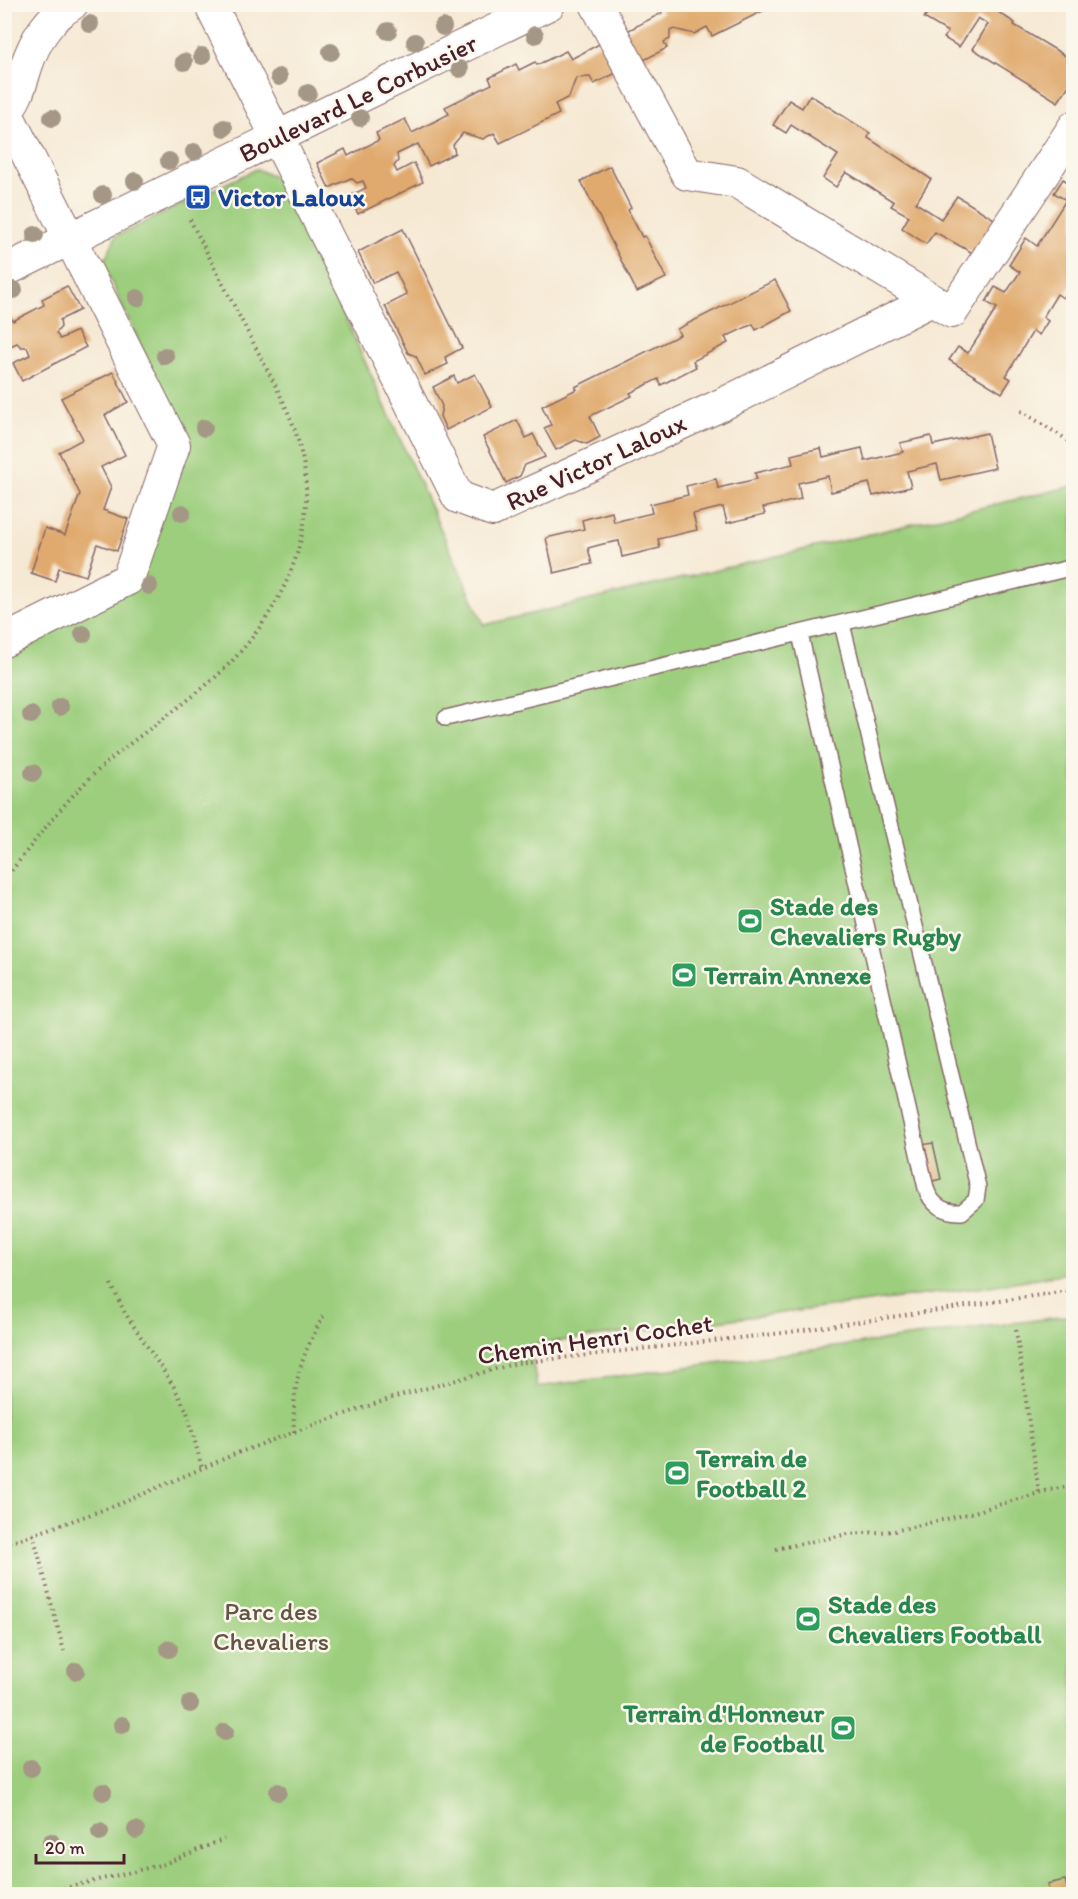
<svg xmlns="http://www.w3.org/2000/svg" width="1078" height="1899" viewBox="0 0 1078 1899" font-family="Itim,sans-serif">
	<rect width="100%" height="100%" fill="#fbf7ec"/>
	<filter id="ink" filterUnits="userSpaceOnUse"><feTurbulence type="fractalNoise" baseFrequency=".0167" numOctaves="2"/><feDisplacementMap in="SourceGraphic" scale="12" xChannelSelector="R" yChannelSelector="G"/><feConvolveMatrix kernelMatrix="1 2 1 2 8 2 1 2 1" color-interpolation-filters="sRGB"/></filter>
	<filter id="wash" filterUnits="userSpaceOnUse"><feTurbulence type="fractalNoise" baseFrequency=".008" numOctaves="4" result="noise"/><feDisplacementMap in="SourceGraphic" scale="24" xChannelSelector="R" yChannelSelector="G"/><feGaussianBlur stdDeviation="1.35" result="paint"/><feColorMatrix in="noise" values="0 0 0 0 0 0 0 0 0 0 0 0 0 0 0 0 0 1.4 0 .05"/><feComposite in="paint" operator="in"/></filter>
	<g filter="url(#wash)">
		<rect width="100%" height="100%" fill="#f6e9d4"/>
		<polygon fill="#9cce7d" stroke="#737654" stroke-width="1.5" points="256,169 283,180 484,625 1073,486 1073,1272 978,1288 530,1345 537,1387 1073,1315 1073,1894 5,1894 5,653 139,586 186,443 103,264 116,236"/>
		<g id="blocks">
			<g fill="#e0aa6e">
				<polygon points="659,4 767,4 769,8 712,36 707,27 694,34 674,29 670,31 670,39 664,42 667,48 640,62 625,32 662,13"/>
				<polygon points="933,4 1003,4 998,12 1015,23 1014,25 1074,61 1074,78 1058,102 973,49 988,24 978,18 959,47 944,38 948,32 924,18"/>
				<polygon points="605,41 620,71 594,84 590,77 576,78 569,97 555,104 559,114 500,143 494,133 483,139 463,133 453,145 455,153 429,166 418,144 397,154 398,161 394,166 397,172 414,163 423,182 358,214 349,196 366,188 363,181 357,183 351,178 329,188 317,163 345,149 348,156 379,140 376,133 405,119 412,133 449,114 445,107 492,84 489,78 516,64 519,70 535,62 537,65 566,51 571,59"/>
				<polygon points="810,95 870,133 868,138 931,179 916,203 941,219 957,196 999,222 978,256 935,232 926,244 902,228 909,216 891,206 894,202 846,172 836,187 823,178 838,155 791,125 786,133 773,125 789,100 802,108"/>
				<polygon points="610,166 631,208 628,210 642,237 645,236 666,278 637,292 581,181"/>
				<polygon points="1063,179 1074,186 1074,281 1063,298 1057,294 1043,317 1048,321 1039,335 1033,331 1006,376 1011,379 1002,393 949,360 958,347 968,353 997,308 986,302 995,287 1006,293 1020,272 1009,265 1026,238 1037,246 1066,200 1054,193"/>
				<polygon points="403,229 462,348 445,357 448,364 425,375 416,356 408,353 385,306 407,295 396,272 373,283 358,252"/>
				<polygon points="775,280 791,311 756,330 753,324 725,337 728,343 693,361 696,367 661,385 658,379 630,393 632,396 590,416 600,437 587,444 576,440 556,450 544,428 551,425 542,406 577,389 575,387 680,335 677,329"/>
				<polygon points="67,286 80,310 60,320 61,327 56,333 60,339 77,331 86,347 22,381 13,363 30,355 27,347 21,347 17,343 4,349 4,317 9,315 13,321 44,305 42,299"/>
				<polygon points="113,372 128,402 105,415 125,455 101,467 111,487 103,510 128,519 117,551 97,544 86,576 59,568 55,581 31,573 45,528 65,535 80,494 59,452 83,439 61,398"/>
				<polygon points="475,374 492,407 446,430 440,416 442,406 433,387 454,376 457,383"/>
				<polygon points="517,420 526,438 533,434 545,457 525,465 520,476 506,483 483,437"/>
				<polygon points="987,433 995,468 941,480 937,464 907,471 911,487 873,496 869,483 831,492 828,476 798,483 801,499 763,508 765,514 727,523 723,507 693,514 697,530 658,539 660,548 622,557 619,541 603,544 588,548 592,564 554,573 546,538 584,529 582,520 612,512 614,522 652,513 650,504 688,495 686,486 716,479 718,488 757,479 755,473 793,464 791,455 821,448 823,457 862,448 865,461 903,452 900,443 931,436 933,445"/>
				<polygon points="933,1143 941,1179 929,1182 921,1145"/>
				<polygon points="1065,1880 1069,1894 1050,1894 1047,1884"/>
			</g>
		</g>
	</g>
	<g filter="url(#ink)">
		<use href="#blocks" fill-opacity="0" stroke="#866666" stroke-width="1.5"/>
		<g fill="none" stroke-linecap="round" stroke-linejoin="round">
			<g stroke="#866666" stroke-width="18">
				<g id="service">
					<path d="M800,634L926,1188C931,1205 945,1213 962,1212L976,1200L978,1187L842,624"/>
					<polyline points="446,718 1074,567"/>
				</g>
			</g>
			<g stroke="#866666" stroke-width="34">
				<g id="minor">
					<polyline points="596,4 687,174 737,182 952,312 1074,127"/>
					<polyline points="213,10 458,497 493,510 721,405 932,300"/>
					<path d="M4,113C17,101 21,83 26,67C34,42 49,18 72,4"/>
					<polyline points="4,271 549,4"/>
					<polyline points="4,641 128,579 174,445 6,112"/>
				</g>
			</g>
			<g stroke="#866666" stroke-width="4" stroke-dasharray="1.5 4.5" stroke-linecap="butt">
				<polyline points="1021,411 1074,444"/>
				<path d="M4,880C36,840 66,798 105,764C142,732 186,705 222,671C280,615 321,534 301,452C293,415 273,382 256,348C233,304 211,260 188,216"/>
				<polyline points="111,1284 125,1313 174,1387 187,1412 202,1468"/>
				<polyline points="1016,1330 1039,1493"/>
				<path d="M294,1432C292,1381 301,1357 325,1313"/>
				<polyline points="33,1534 64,1651"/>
				<polyline points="4,1545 122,1503 235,1454 316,1424 392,1398 517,1363 783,1333 1074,1290"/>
				<polyline points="776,1549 848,1534 894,1531 964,1515 1049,1490 1074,1486"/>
				<polyline points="40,1894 164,1864 224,1839"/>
			</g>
			<use href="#service" stroke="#fff" stroke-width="15"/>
			<use href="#minor" stroke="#fff" stroke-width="32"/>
		</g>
		<g fill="#a59785">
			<circle cx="90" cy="24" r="9"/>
			<circle cx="443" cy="27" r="9"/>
			<circle cx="388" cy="31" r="9"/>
			<circle cx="535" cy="35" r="9"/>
			<circle cx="415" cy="42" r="9"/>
			<circle cx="331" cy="52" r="9"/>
			<circle cx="202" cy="56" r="9"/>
			<circle cx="184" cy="62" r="9"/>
			<circle cx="460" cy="69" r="9"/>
			<circle cx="279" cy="77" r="9"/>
			<circle cx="308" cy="93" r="9"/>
			<circle cx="52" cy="118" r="9"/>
			<circle cx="360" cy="118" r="9"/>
			<circle cx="224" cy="128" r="9"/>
			<circle cx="194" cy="152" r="9"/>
			<circle cx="169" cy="161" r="9"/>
			<circle cx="135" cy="181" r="9"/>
			<circle cx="103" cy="195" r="9"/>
			<circle cx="35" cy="235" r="9"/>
			<circle cx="14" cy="290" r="9"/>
			<circle cx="137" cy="298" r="9"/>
			<circle cx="165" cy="356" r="9"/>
			<circle cx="204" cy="428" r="9"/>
			<circle cx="182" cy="513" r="9"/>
			<circle cx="149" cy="586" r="9"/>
			<circle cx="83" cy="634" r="9"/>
			<circle cx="60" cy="707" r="9"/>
			<circle cx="31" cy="715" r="9"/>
			<circle cx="33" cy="773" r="9"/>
			<circle cx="169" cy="1649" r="9"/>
			<circle cx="76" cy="1671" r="9"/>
			<circle cx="190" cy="1704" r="9"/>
			<circle cx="122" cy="1725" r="9"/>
			<circle cx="225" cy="1732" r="9"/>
			<circle cx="31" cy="1768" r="9"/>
			<circle cx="103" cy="1792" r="9"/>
			<circle cx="278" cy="1792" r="9"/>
			<circle cx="136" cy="1830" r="9"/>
			<circle cx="100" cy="1832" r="9"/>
			<circle cx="51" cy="1842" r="9"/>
		</g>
	</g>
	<defs>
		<g id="bus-square" transform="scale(1.35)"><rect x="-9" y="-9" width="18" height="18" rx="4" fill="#1a4fb4" stroke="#fbf7ec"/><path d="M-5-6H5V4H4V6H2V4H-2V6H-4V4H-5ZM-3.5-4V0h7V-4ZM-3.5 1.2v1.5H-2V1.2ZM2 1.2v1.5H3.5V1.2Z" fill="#fff"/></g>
		<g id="stadium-square" transform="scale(1.35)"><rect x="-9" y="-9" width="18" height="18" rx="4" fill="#2e9e5b" stroke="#fbf7ec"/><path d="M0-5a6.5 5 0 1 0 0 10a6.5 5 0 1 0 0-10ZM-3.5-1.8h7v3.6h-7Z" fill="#fff"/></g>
	</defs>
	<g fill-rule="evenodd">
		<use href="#bus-square" x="198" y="197"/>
		<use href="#stadium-square" x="750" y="921"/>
		<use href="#stadium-square" x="684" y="975"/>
		<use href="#stadium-square" x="677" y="1473"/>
		<use href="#stadium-square" x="808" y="1619"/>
		<use href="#stadium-square" x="843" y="1728"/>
	</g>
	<g text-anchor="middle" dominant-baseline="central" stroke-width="5" stroke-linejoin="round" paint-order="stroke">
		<g font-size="26" fill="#4a1f2b" stroke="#fbf7ec">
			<text transform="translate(358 98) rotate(-26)">Boulevard Le Corbusier</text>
			<text transform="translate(596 462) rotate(-25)">Rue Victor Laloux</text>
			<text transform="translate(595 1339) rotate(-8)">Chemin Henri Cochet</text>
		</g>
		<g font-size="26" font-weight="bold" fill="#164399" stroke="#fbf7ec" text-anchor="start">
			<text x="218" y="197">Victor Laloux</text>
		</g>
		<g font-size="26" font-weight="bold" fill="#27864d" stroke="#fbf7ec" text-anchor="start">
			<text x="770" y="906">Stade des<tspan x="770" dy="30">Chevaliers Rugby</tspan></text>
			<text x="704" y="975">Terrain Annexe</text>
			<text x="696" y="1458">Terrain de<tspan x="696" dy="30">Football 2</tspan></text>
			<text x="828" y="1604">Stade des<tspan x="828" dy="30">Chevaliers Football</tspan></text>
			<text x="824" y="1713" text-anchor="end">Terrain d'Honneur<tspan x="824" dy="30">de Football</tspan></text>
		</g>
		<g font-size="26" fill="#635444" stroke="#fbf7ec">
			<text x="271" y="1611">Parc des<tspan x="271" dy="30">Chevaliers</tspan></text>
		</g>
	</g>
	<rect width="1078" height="1899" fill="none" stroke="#fbf7ec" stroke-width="24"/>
	<path d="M36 1854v9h88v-9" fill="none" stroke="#4a1f2b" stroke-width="3"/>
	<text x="45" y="1854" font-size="18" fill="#4a1f2b" stroke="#fbf7ec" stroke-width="4.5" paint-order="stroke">20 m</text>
</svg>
